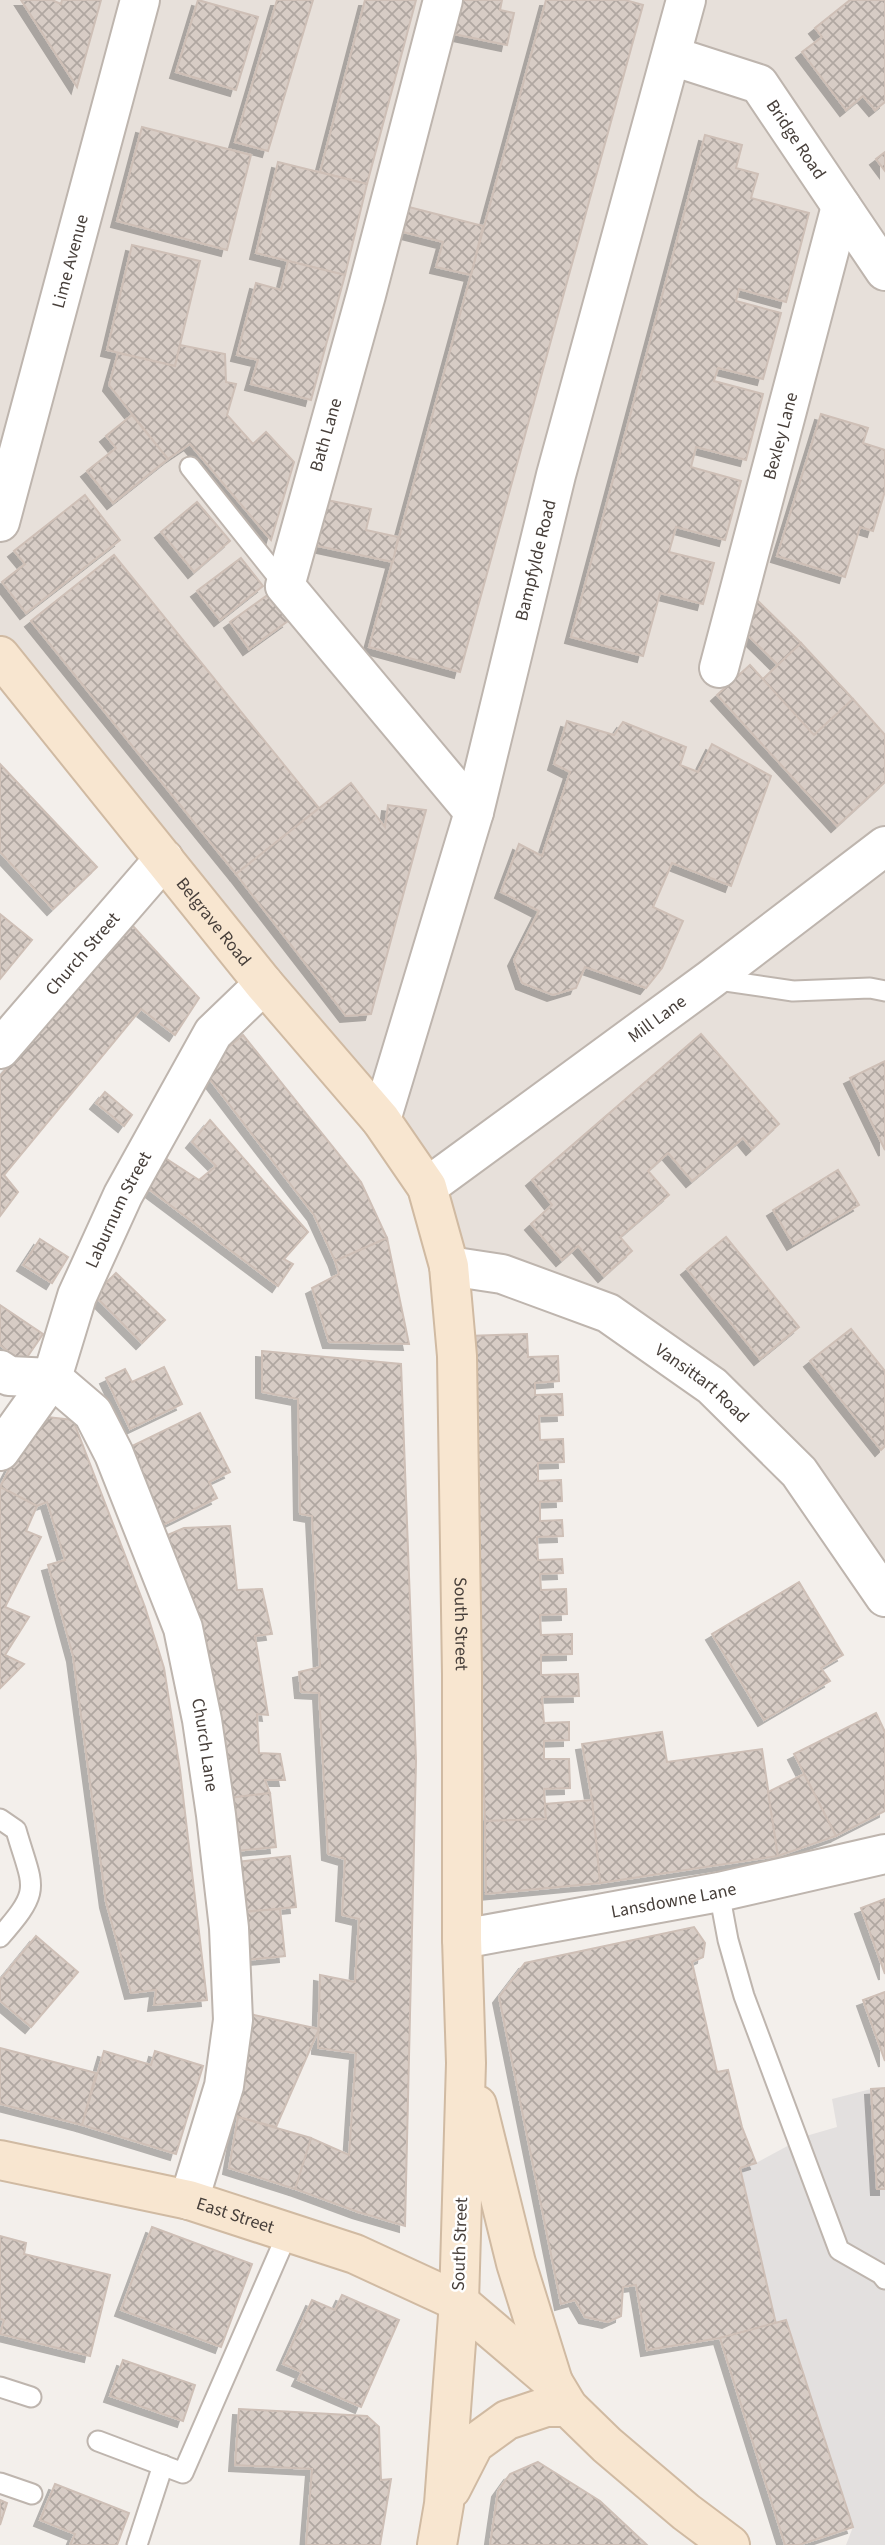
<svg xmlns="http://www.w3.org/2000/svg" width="885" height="2545" viewBox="0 0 885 2545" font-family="'Source Sans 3',sans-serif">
	<defs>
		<pattern id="building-cross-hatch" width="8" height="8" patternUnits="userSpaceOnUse" patternTransform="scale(1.75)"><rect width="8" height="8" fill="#d7ccc5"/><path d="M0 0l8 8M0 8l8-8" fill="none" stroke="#b0a7a1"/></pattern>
		<filter id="shadow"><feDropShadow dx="-6" dy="6" stdDeviation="0" flood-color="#0004"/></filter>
	</defs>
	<rect width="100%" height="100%" fill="#f3efeb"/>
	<polygon fill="#e7e0da" points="0,0 885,0 885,1597 799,1472 608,1313 449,1266 427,1187 0,656"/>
	<polygon fill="#e3e0df" points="871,2089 877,2189 885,2189 885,2545 846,2545 853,2527 786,2321 776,2324 740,2168 756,2163 806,2136 837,2127 832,2099"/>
	<g fill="url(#building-cross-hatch)" stroke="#cebfb6" stroke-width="2" filter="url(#shadow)">
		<polygon points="21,0 52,0 61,4 62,0 101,0 77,87"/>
		<polygon points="198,0 258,17 236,90 176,72"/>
		<polygon points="277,0 313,0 268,151 235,142"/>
		<polygon points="365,0 416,0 367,184 320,172"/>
		<polygon points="456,0 502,0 500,10 514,13 507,45 449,33"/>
		<polygon points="546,0 625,0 643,5 460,672 369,647"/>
		<polygon points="850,0 885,0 885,102 875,110 863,96 846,110 802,52 822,37 815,28"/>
		<polygon points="142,127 251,155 227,250 117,221"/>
		<polygon points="705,135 742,145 736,168 758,174 751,198 809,213 786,302 739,289 736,301 781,313 763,379 718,368 714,381 763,394 746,460 696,447 691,467 741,481 725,540 676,527 669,552 714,563 703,604 660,593 643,656 571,637"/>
		<polygon points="885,152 885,171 876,159"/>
		<polygon points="278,162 367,184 345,275 256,253"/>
		<polygon points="401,205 483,226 471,275 436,267 443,242 395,230"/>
		<polygon points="132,245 200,261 175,366 107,350"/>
		<polygon points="288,261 345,275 311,400 251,384 258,360 237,355 256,283 281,290"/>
		<polygon points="180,345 225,354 226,382 236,384 227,415 253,444 266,432 294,462 271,540 190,444 168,459 109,385 118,353 175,366"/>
		<polygon points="821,414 868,428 863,443 885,450 885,491 873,531 860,527 845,577 777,556"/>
		<polygon points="132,415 168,459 113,503 87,471 116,448 106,436"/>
		<polygon points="85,495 120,540 26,613 2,582 25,564 14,551"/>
		<polygon points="322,499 371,509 366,530 398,537 393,562 313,545"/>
		<polygon points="197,502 230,541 194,572 161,532"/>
		<polygon points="114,555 319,808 236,874 31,621"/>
		<polygon points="241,558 263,586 220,620 197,591"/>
		<polygon points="269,594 288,621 249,649 230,622"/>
		<polygon points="757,600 801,643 778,665 735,623"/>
		<polygon points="801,643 853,699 814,735 762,680"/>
		<polygon points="750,665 814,735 853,699 885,735 885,782 837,826 717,695"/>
		<polygon points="567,721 614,735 623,722 686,747 680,765 698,772 712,744 771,776 731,886 672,863 653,907 683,921 662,968 646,988 585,967 576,988 553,995 522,983 514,960 539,911 501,892 519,844 542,856 570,772 554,764"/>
		<polygon points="0,764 97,867 53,909 0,852"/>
		<polygon points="351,783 385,827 388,805 426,810 371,1014 346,1016 236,874"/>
		<polygon points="0,914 32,940 0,979"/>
		<polygon points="132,925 199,998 175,1035 141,1009 4,1175 18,1192 0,1216 0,1076"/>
		<polygon points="701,1034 779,1124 752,1149 743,1138 692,1181 668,1153 648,1171 669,1195 620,1237 632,1251 604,1276 578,1246 562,1260 531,1224 552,1205 532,1180"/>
		<polygon points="243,1035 361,1182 387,1238 335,1261 314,1215 202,1069"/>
		<polygon points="885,1061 885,1150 850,1078"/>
		<polygon points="105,1092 132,1115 124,1126 96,1103"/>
		<polygon points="210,1120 308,1232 284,1259 293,1264 278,1286 146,1187 156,1152 199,1180 216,1166 192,1142"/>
		<polygon points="838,1170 859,1205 793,1244 773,1210"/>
		<polygon points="726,1237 799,1327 760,1359 687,1269"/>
		<polygon points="387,1238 409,1344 329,1342 312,1288 339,1274 335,1261"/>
		<polygon points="40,1239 68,1257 52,1283 23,1265"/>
		<polygon points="116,1273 165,1320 142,1343 94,1295"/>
		<polygon points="0,1305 43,1334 23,1363 0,1345"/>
		<polygon points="851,1329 885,1371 885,1446 881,1450 810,1361"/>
		<polygon points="527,1334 528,1357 558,1356 559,1381 535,1383 535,1395 562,1394 563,1415 539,1416 540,1440 563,1439 564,1462 538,1463 538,1481 561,1480 562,1501 540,1502 540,1521 562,1520 563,1536 537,1537 538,1560 562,1559 563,1573 540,1574 541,1590 566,1589 567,1614 540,1615 541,1635 572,1634 572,1654 541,1655 541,1675 578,1674 579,1696 542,1697 544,1723 569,1722 569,1740 544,1741 544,1759 569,1759 570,1788 544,1789 546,1819 485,1821 468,1336"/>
		<polygon points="262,1351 401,1364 416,1761 405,2226 358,2212 295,2189 311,2138 349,2155 356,2053 318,2048 320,1975 355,1982 359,1919 342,1915 345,1859 328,1854 319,1693 301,1692 299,1672 320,1667 312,1516 300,1514 298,1399 262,1392"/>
		<polygon points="164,1367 182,1404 130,1429 106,1378 125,1369 132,1382"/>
		<polygon points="200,1413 230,1472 209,1482 217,1498 163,1525 126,1449"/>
		<polygon points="47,1417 73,1420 145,1607 164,1668 180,1770 207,2000 154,2005 156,1990 131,1993 106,1902 73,1656 48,1565 65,1560 47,1502 37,1506 0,1487 32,1424"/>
		<polygon points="0,1487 37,1506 26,1531 41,1537 5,1607 29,1617 5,1655 24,1664 0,1688"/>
		<polygon points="230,1526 237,1590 262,1589 272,1634 255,1636 268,1715 257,1714 259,1753 280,1754 285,1780 265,1780 270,1793 229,1798 165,1536 184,1528"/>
		<polygon points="799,1582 843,1655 821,1668 830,1681 764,1720 712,1634"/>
		<polygon points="876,1713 885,1732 885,1811 836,1836 794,1754"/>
		<polygon points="662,1732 667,1762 762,1749 778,1856 600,1883 592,1800 582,1744"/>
		<polygon points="804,1774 836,1836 778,1856 768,1792"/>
		<polygon points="270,1793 276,1847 236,1851 229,1798"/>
		<polygon points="592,1800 600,1883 486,1894 485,1821 546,1819 545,1804"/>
		<polygon points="290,1856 296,1907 243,1912 237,1862"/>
		<polygon points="885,1899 885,1974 861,1908"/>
		<polygon points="280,1909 285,1956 246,1960 243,1912"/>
		<polygon points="694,1927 705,1943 703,1957 692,1962 717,2072 728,2070 742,2127 756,2163 740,2168 776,2324 720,2338 647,2350 636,2285 623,2287 621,2316 608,2322 585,2317 575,2300 561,2304 499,1997 525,1963"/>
		<polygon points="36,1936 78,1972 31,2027 0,2001 0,1980"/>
		<polygon points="885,1992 885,2061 863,2000"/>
		<polygon points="245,2013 319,2029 276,2127 238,2117 227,2105"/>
		<polygon points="0,2048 96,2073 82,2125 0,2104"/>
		<polygon points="104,2051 151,2065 155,2051 203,2066 176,2154 82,2125"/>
		<polygon points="885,2088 885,2189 877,2189 871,2089"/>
		<polygon points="238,2117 311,2138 295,2189 229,2168"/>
		<polygon points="152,2227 252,2264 221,2347 121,2310"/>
		<polygon points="0,2236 26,2243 24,2254 110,2275 90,2356 0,2334 4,2320 0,2319"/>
		<polygon points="342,2295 399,2320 361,2407 298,2380 302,2372 283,2364 312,2300 335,2310"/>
		<polygon points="786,2320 853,2527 799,2545 785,2545 720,2338"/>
		<polygon points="123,2360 195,2385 183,2421 110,2396"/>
		<polygon points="239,2409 367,2416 379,2427 381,2480 391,2479 380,2545 306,2545 312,2469 235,2465"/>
		<polygon points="538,2462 600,2501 647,2545 490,2545 498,2491 510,2474"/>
		<polygon points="55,2484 129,2513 117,2545 70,2545 75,2534 40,2520"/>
		<polygon points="0,2500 7,2503 0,2525"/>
	</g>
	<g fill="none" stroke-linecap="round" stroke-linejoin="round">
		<g stroke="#beb5ae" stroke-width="23">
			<g id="lane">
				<polyline points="190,467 285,586"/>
				<polyline points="712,979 793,991 870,988 885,991"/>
				<path d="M0,1819L16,1830C33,1889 43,1888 0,1937"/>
				<polyline points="719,1892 728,1940 744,1996 839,2250 881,2274 885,2279"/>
				<polyline points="0,2387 31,2397"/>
				<polyline points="98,2441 183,2473 288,2232"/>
				<polyline points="0,2483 32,2494"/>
				<polyline points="137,2545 163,2465"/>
			</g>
		</g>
		<g stroke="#beb5ae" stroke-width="42">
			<g id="street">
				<polyline points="443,0 366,295 285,586 474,812"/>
				<path id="s1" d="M672,56L759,84L885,271"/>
				<path id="s2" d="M0,522L140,0"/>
				<path id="s3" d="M719,668L841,206"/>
				<path id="s4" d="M0,1049L164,859"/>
				<path id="s5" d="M381,1120L474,812L556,475L686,0"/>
				<path id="s6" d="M427,1187L711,979L885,846"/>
				<path id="s7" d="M449,1266L502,1274L608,1313L712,1386L799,1472L885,1597"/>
				<path id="s8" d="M0,1370L9,1376L52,1378L93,1413L114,1454L183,1628L202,1720L216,1815L229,1928L233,2020L224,2086L189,2200"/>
				<path id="s9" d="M0,1451L52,1378L77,1296L123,1195L213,1033L264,984"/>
				<path id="s10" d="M462,1939L719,1892L885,1854"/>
			</g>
		</g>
		<g stroke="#d0baa2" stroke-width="42">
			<g id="secondary">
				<path id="s11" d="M0,656L264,984L381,1120L427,1187L449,1266L457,1356L462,1674V1939L466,2063L459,2302L444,2504L437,2545"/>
				<polyline points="477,2105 516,2263 553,2382"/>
				<path id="s12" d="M0,2160L189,2200L355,2254L459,2302L553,2382L568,2407L607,2445L686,2512L730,2545"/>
				<polyline points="451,2489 474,2444 507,2420 546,2407 568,2407"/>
			</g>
		</g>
		<use href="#lane" stroke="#fff" stroke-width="19"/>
		<use href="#street" stroke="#fff" stroke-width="38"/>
		<use href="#secondary" stroke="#f8e6d0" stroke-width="38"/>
	</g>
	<g text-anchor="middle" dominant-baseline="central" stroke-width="5" stroke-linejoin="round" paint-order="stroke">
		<g font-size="18" fill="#473f3a" stroke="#fff">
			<text stroke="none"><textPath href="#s1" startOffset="158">Bridge Road</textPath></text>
			<text stroke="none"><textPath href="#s2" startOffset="270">Lime Avenue</textPath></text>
			<text transform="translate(326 435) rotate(-74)">Bath Lane</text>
			<text stroke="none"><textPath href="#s3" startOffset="240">Bexley Lane</textPath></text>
			<text stroke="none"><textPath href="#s5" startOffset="581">Bampfylde Road</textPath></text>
			<text stroke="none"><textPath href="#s11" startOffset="341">Belgrave Road</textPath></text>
			<text stroke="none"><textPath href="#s4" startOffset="126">Church Street</textPath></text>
			<text stroke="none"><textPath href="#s6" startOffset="285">Mill Lane</textPath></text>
			<text stroke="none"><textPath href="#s9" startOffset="271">Laburnum Street</textPath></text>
			<text stroke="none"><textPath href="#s7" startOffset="284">Vansittart Road</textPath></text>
			<text stroke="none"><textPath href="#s11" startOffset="1122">South Street</textPath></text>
			<text stroke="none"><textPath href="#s8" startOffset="460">Church Lane</textPath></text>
			<text stroke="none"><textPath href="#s10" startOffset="215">Lansdowne Lane</textPath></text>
			<text stroke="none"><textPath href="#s12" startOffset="242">East Street</textPath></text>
			<text transform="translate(460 2244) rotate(-88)">South Street</text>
		</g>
	</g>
</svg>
